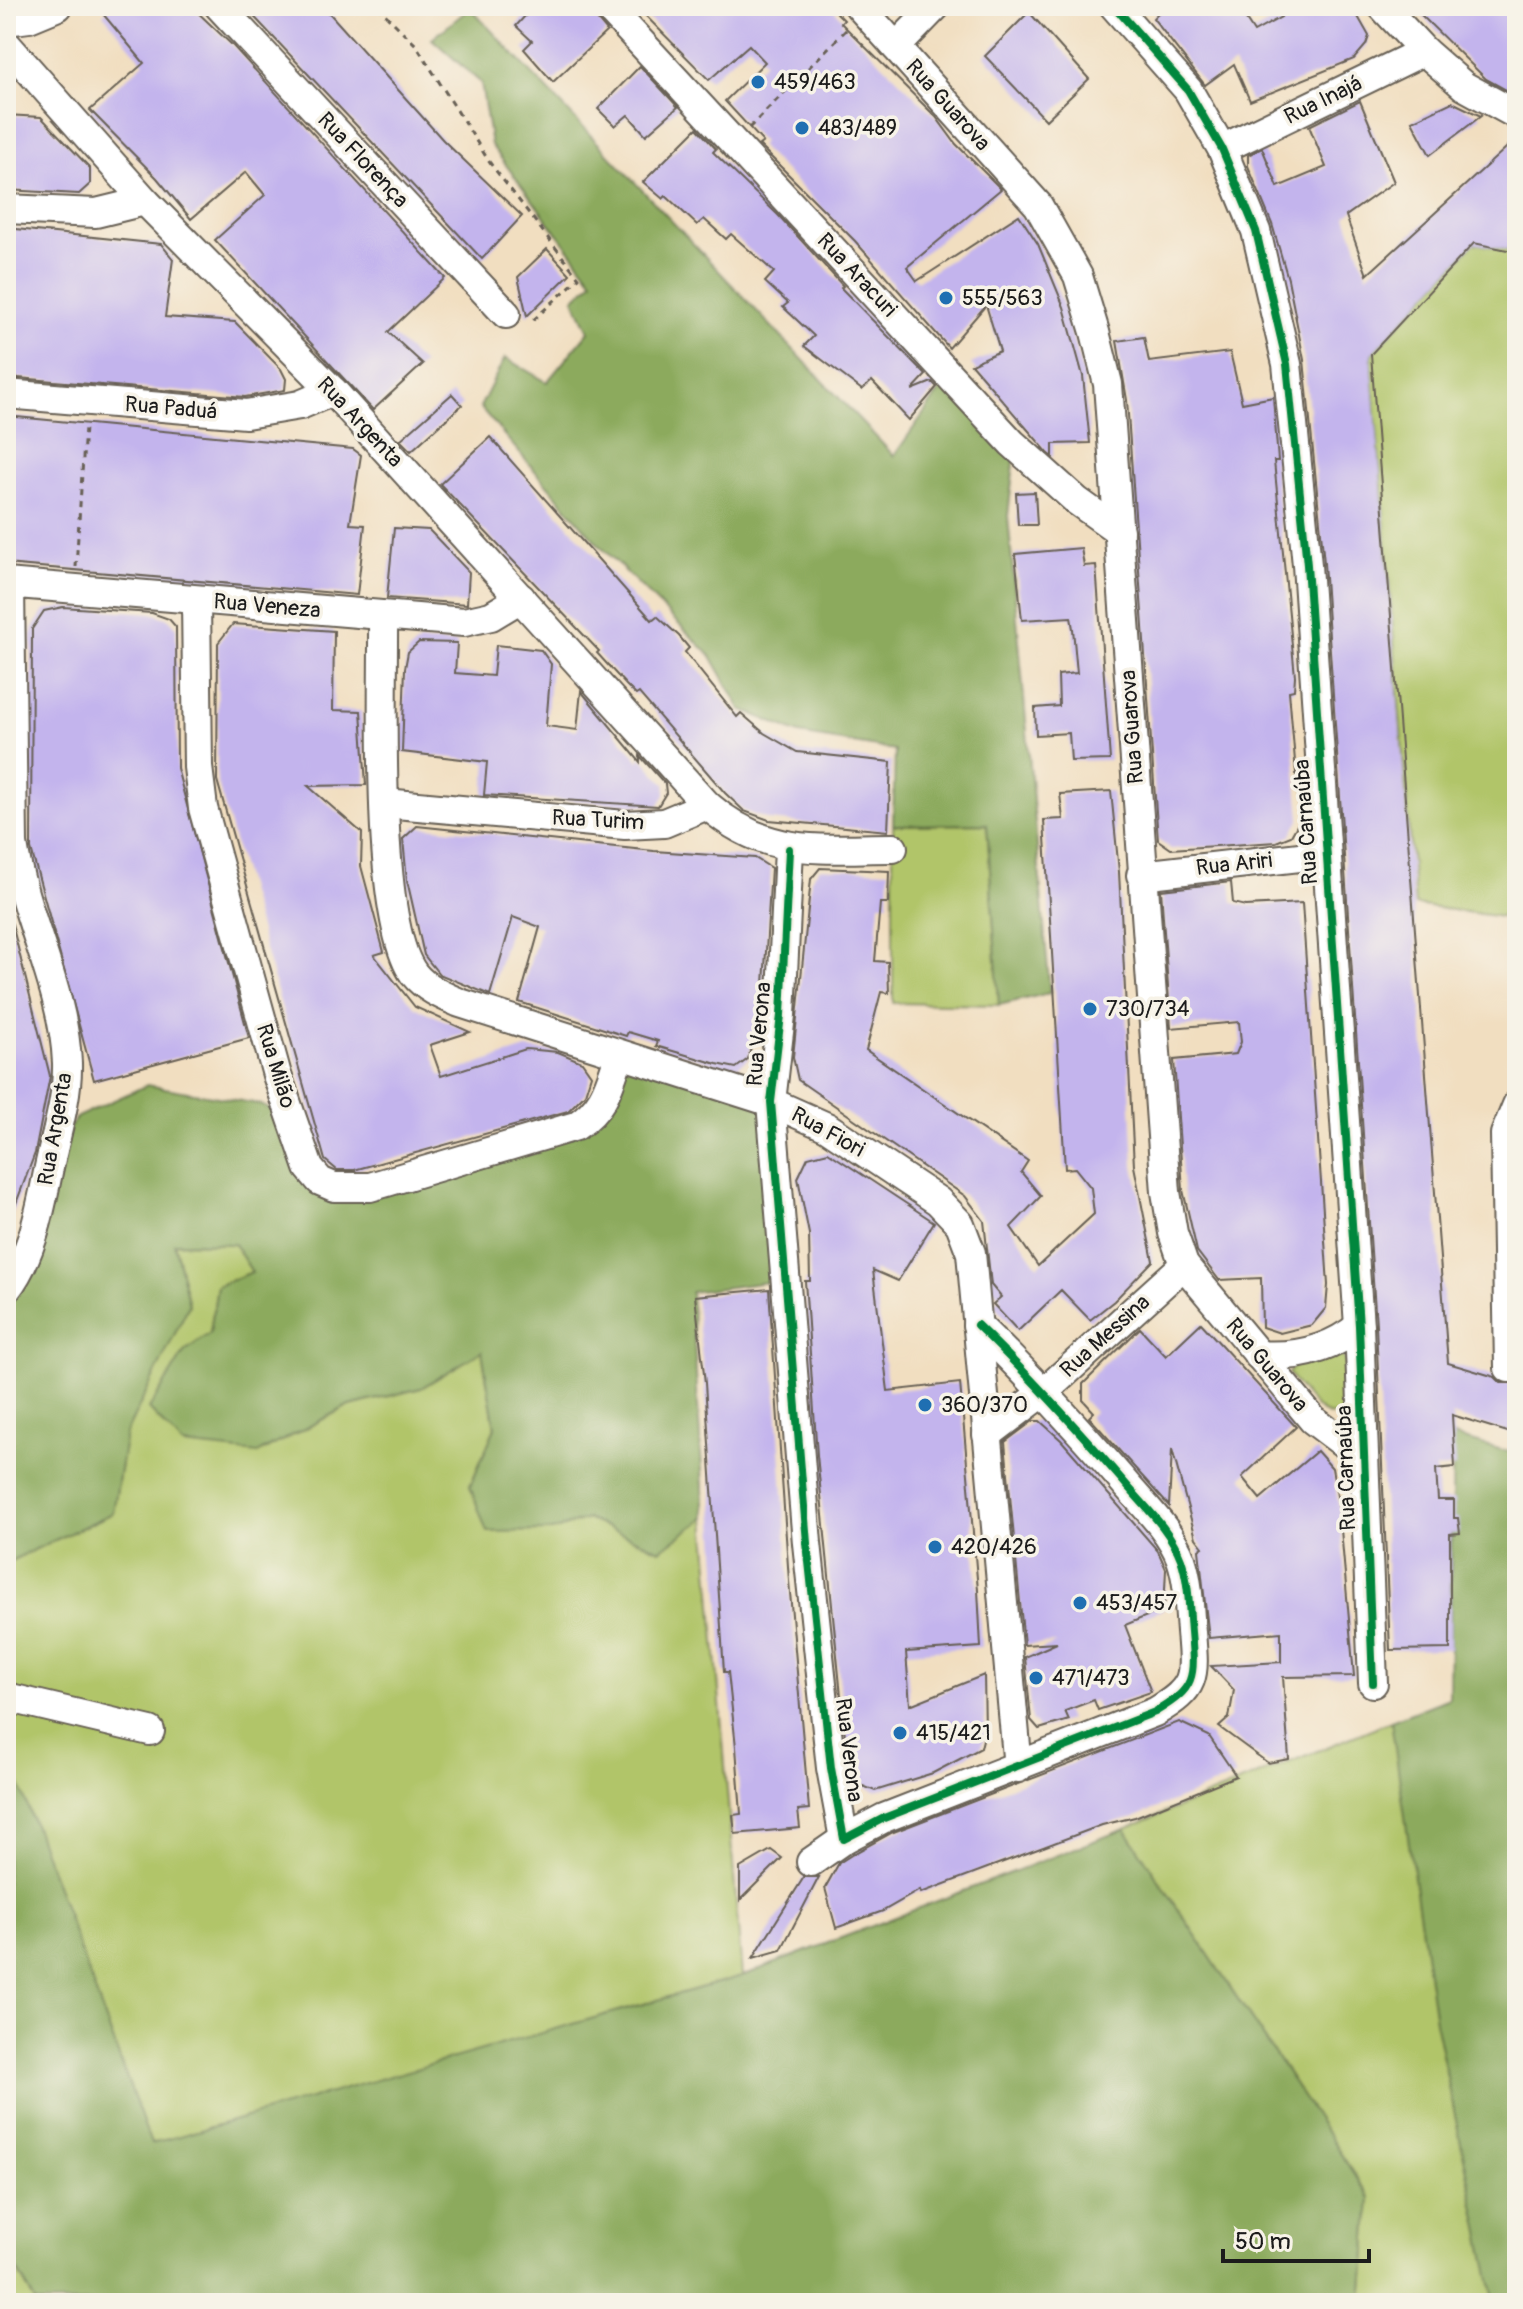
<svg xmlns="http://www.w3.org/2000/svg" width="1523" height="2309" viewBox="0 0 1523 2309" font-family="Pangolin,sans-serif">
	<rect width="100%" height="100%" fill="#f7f3e8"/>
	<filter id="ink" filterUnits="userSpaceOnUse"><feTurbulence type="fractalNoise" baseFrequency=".0125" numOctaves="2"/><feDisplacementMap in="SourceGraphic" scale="16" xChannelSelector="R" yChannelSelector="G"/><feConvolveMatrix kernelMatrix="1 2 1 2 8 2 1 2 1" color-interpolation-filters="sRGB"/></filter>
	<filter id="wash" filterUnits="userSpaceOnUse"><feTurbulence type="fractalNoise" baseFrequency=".006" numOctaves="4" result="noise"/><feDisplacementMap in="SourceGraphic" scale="32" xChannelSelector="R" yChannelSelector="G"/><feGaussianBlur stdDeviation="1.8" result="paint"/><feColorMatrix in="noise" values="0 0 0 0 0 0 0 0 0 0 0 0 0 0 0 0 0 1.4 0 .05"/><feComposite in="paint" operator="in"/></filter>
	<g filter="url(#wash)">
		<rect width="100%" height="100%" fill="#f1dec0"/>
		<g fill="#b1c569" stroke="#667042" stroke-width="2">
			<polygon points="1474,243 1517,252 1517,919 1415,905 1371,354"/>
			<polygon points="987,824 999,1005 893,1003 893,825"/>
			<polygon points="174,1243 234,1244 252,1272 217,1286 210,1333 185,1351 259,1453 346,1407 421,1388 482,1351 495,1428 470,1486 552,1531 587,1519 660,1549 705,1518 742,1976 151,2145 12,1765 6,1767 6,1563 113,1513 126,1433 189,1305"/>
			<path d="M1339,1348L1345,1362L1346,1414C1319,1424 1303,1391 1288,1373L1298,1361Z"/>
			<polygon points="1391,1721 1502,2303 1362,2303 1370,2198 1125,1829"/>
			<polygon points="15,2266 36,2303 6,2303 6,2270"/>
		</g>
		<g fill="#8caa5d" stroke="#54633c" stroke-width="2">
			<polygon points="470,8 894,456 950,376 1015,454 1008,516 1050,993 999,1005 987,824 893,825 895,750 799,734 741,709 711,656 599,545 480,407 505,358 547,382 589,331 574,299 593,281 491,145 481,83 432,39"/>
			<polygon points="619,1056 771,1102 784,1280 691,1292 705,1518 660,1550 587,1519 552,1531 487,1532 470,1486 495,1428 482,1351 421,1388 346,1407 258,1453 183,1445 149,1409 185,1351 210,1333 217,1286 252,1272 234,1244 174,1243 189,1305 126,1433 113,1513 6,1563 6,1291 52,1153 77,1117 147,1085 259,1104 293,1121 334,1187 576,1126"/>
			<polygon points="1453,1436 1517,1454 1517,2303 1495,2303 1435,2021 1391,1721 1449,1698"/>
			<polygon points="12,1764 151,2144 742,1976 1125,1829 1370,2198 1362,2303 36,2303 15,2266 6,2203 6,1767"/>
		</g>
		<g id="blocks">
			<g fill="#c3b4ed">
				<polygon points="111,6 191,6 233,46 445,278 388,332 423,364 373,410 215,240 265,195 246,172 191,219 157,178 90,110 144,63 103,14"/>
				<polygon points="244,6 323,6 443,140 522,216 482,259"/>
				<polygon points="534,6 586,6 607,31 553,82 524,49 532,41 516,26"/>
				<polygon points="636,6 830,6 844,20 841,23 936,117 956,144 1001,189 907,267 917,281 1019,215 1038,244 1064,307 1083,376 1090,443 1053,444 1053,457 1048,453 971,364 1000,351 986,305 949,348 855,241 759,145 763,142 725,101 765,62 749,45 709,80"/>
				<polygon points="1165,6 1237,6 1254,32 1281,17 1276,6 1352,6 1369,36 1366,45 1354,59 1250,101 1234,64 1205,85 1153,18"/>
				<polygon points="1412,6 1517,6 1517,96 1486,79"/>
				<polygon points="1029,12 1089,79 1046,120 985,56"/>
				<polygon points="640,66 678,107 646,135 628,115 615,126 598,109"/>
				<polygon points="1360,101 1394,182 1346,216 1367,275 1517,138 1517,252 1474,243 1371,354 1448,1363 1495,1377 1501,1383 1517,1383 1517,1435 1452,1415 1455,1467 1436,1469 1438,1500 1454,1500 1454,1518 1458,1518 1460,1533 1450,1534 1450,1649 1390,1650 1376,1325 1324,563 1304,360 1288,279 1272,224 1248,166 1248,155 1262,148 1278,187 1326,167 1309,126"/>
				<polygon points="1452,102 1481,116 1430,155 1412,121"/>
				<polygon points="6,115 41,117 90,168 90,184 79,194 6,190"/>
				<polygon points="697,128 716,149 713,152 778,215 843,286 841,288 926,375 912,390 932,382 937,387 909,420 872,381 862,390 804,346 814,336 783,307 788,303 765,282 774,272 731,234 726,239 704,219 697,225 666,196 663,199 643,182"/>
				<polygon points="6,228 161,244 173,259 165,317 235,322 281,369 286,379 285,390 245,397 6,377"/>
				<polygon points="547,249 570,274 527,316 518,277"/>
				<polygon points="1144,337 1149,362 1230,352 1242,403 1273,397 1278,461 1274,461 1295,676 1294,690 1289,691 1300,820 1291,836 1276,842 1171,849 1158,840 1127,400 1117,341"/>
				<polygon points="452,394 462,405 411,451 400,440"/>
				<polygon points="6,416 353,449 361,455 350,524 365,525 357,595 6,564"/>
				<polygon points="490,437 652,620 657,616 679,636 689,648 685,652 737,717 741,713 764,733 797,752 891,762 888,831 769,820 744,811 725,793 639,693 636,695 626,685 597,653 599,651 440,484"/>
				<polygon points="1035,492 1037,525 1018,525 1016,493"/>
				<polygon points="394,528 429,530 469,572 467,604 387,598"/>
				<polygon points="1081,548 1084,566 1096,565 1110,760 1071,761 1069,733 1036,735 1035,708 1059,706 1058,675 1077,673 1073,629 1071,617 1022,620 1015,554"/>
				<polygon points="63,607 152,613 169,619 176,627 177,768 249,1038 94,1080 31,849 32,629 44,611"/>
				<polygon points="233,624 334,631 333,710 361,711 366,785 308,786 362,833 361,866 384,952 374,955 415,1007 470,1032 430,1045 441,1076 526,1049 558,1052 582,1062 591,1075 585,1094 568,1111 354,1170 337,1170 325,1160 217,780 218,643"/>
				<polygon points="419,642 457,643 455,673 493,676 496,645 541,650 551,664 546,726 577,730 581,691 640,762 640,756 665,784 666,793 658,806 484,795 487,762 402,752 405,668 408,652"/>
				<polygon points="1111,791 1119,872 1134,1166 1153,1261 1114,1301 1090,1320 1061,1290 1018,1331 993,1304 1001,1297 991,1285 984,1221 965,1196 798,1080 793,1057 811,879 820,868 889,871 888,903 880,903 875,961 888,962 889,993 881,992 866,1050 1028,1161 1021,1172 1041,1196 1011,1227 1038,1266 1094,1214 1091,1188 1075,1168 1065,1169 1044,820 1063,819 1060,794"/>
				<polygon points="417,826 654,851 755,858 771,868 763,1001 748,1059 736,1068 717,1064 656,1046 658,1041 628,1032 626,1036 519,1002 540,927 513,917 490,995 439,974 424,955 407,880 403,839"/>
				<polygon points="1231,882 1233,903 1246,906 1302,903 1328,1285 1326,1308 1312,1325 1280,1333 1262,1327 1261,1278 1219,1280 1197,1251 1183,1190 1174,1060 1236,1054 1241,1042 1239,1022 1171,1028 1161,890"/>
				<polygon points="12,924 50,1076 35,1153 6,1230 6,925"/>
				<polygon points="828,1152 934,1222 898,1281 873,1270 888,1391 960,1383 978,1590 981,1647 906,1652 910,1705 984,1675 985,1731 981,1748 933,1773 875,1791 853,1782 848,1766 817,1455 805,1281 810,1281 809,1234 798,1178 808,1157"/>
				<polygon points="769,1289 789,1581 809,1809 798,1810 800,1828 735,1834 733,1815 741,1814 736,1747 728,1672 724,1672 705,1383 695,1296"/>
				<polygon points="1201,1323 1296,1427 1242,1477 1260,1499 1317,1451 1332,1468 1339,1507 1354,1676 1283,1677 1289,1759 1268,1763 1219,1727 1229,1718 1234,1690 1211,1666 1281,1662 1281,1632 1209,1638 1199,1550 1203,1547 1196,1538 1172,1449 1169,1506 1089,1417 1094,1412 1083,1400 1083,1384 1140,1328 1166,1356"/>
				<polygon points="1033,1421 1040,1421 1061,1440 1158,1551 1166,1569 1164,1609 1125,1625 1151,1692 1098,1710 1094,1700 1065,1711 1069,1720 1039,1729 1031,1720 1025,1657 1057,1643 1024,1645 1005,1442"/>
				<polygon points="1179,1722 1209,1736 1236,1776 1135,1817 1102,1825 921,1893 920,1890 883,1911 836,1928 825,1888 839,1863 853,1854 891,1833"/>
				<polygon points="771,1850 782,1858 740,1900 740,1868"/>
				<polygon points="804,1877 819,1877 781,1950 753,1958"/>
			</g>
		</g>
	</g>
	<g filter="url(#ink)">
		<use href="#blocks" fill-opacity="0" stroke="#676055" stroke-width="2"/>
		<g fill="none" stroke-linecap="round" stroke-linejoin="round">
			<g stroke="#676055" stroke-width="32">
				<g id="minor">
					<polyline points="219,6 506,314"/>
					<polyline points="607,6 1012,443 1077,501 1119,531"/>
					<polyline points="859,6 1038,205 1078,276 1095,332 1108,384 1166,1192 1173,1233 1184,1265 1313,1420 1362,1457"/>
					<polyline points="1114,6 1188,90 1222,149 1256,231 1287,364 1307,565 1359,1326 1373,1683"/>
					<polyline points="1382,6 1424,51 1464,86 1517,115"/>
					<polyline points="6,21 29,18 58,6"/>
					<polyline points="6,44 145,201 333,391 707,805"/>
					<polyline points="896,47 936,6"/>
					<polyline points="1222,149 1424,51"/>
					<polyline points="6,209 96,213 145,201"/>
					<polyline points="6,394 246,414 300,405 333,391"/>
					<polyline points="6,583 464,622 491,616 521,598"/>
					<path d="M196,600L198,767L203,808L277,1075L309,1168L320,1181L334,1187H370L576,1126C604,1108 609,1086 619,1056"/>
					<path d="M383,617C384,692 374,921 414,974C426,989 444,996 460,1003L771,1102L827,1127L938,1201L960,1224L971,1253L1018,1768"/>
					<path d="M385,803L625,825L664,823L707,805C768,858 818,848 893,848"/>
					<path d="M789,849L781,1015L771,1102L807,1543L831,1768L844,1839L884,1818L1155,1712C1196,1688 1195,1678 1191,1632C1189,1608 1189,1582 1181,1559C1170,1529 1143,1505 1123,1481C1076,1427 1029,1375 977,1325"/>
					<polyline points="1141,875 1326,854"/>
					<path d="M6,1290C31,1258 39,1216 47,1177C54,1140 68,1100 67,1063C64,988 24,918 13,844L10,583"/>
					<path d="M1258,1355C1295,1358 1330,1350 1359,1326"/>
					<polyline points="1509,1368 1505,1134 1517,1105"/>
					<polyline points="987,1435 1045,1391 1184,1265"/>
					<polyline points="6,1697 150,1731"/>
					<polyline points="811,1862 844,1839"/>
				</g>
			</g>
			<g stroke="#676055" stroke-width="3" stroke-dasharray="6 6" stroke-linecap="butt">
				<polyline points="377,6 416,45 490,163 579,278 529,324"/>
				<polyline points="749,128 848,28"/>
				<polyline points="76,567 85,427"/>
			</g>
			<use href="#minor" stroke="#fff" stroke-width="28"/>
			<g stroke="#f7f3e8" stroke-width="13">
				<g id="cycleway">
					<polyline points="1114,6 1188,90 1222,149 1256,231 1287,364 1307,565 1359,1326 1373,1683"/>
					<path d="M789,849L781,1015L771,1102L807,1543L831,1768L844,1839L884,1818L1155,1712C1196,1688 1195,1678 1191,1632C1189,1608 1189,1582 1181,1559C1170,1529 1143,1505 1123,1481C1076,1427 1029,1375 977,1325"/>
				</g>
			</g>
			<use href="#cycleway" stroke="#00873e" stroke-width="8"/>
		</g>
	</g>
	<g fill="#1f6fb2" stroke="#f7f3e8" stroke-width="3">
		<circle cx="758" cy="82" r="8"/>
		<circle cx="802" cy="128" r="8"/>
		<circle cx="946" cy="298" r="8"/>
		<circle cx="1090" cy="1009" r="8"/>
		<circle cx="925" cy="1405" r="8"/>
		<circle cx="935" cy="1547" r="8"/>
		<circle cx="1080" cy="1603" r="8"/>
		<circle cx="1036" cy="1678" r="8"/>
		<circle cx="900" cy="1733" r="8"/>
	</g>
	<g text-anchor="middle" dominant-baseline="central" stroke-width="7" stroke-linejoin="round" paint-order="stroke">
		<g font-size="22" fill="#1c1c1c" stroke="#f7f3e8" text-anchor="start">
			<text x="774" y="82">459/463</text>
			<text x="818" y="128">483/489</text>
			<text x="962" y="298">555/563</text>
			<text x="1106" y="1009">730/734</text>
			<text x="941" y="1405">360/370</text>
			<text x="951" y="1547">420/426</text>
			<text x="1096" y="1603">453/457</text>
			<text x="1052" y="1678">471/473</text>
			<text x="916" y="1733">415/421</text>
		</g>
		<g font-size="22" fill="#1c1c1c" stroke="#f7f3e8">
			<text transform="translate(1323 100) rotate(-26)">Rua Inajá</text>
			<text transform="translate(948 105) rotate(48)">Rua Guarova</text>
			<text transform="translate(363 160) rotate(47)">Rua Florença</text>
			<text transform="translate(857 275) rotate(47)">Rua Aracuri</text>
			<text transform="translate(171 408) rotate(5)">Rua Paduá</text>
			<text transform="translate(360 422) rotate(47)">Rua Argenta</text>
			<text transform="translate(267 606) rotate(5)">Rua Veneza</text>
			<text transform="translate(1132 727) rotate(-94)">Rua Guarova</text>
			<text transform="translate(598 820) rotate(3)">Rua Turim</text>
			<text transform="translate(1306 822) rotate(-94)">Rua Carnaúba</text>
			<text transform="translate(1234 864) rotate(-6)">Rua Ariri</text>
			<text transform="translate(759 1034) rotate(-85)">Rua Verona</text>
			<text transform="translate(276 1066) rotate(73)">Rua Milão</text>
			<text transform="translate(55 1129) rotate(-80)">Rua Argenta</text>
			<text transform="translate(828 1132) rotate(29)">Rua Fiori</text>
			<text transform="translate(1105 1336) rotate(-42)">Rua Messina</text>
			<text transform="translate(1267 1365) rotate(50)">Rua Guarova</text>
			<text transform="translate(1346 1468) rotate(-92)">Rua Carnaúba</text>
			<text transform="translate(849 1750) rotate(83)">Rua Verona</text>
		</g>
	</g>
	<rect width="1523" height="2309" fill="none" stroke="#f7f3e8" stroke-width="32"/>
	<path d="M1223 2249v12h146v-12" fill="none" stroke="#1c1c1c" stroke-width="4"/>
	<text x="1235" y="2249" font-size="24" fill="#1c1c1c" stroke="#f7f3e8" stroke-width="6" paint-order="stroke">50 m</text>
</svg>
